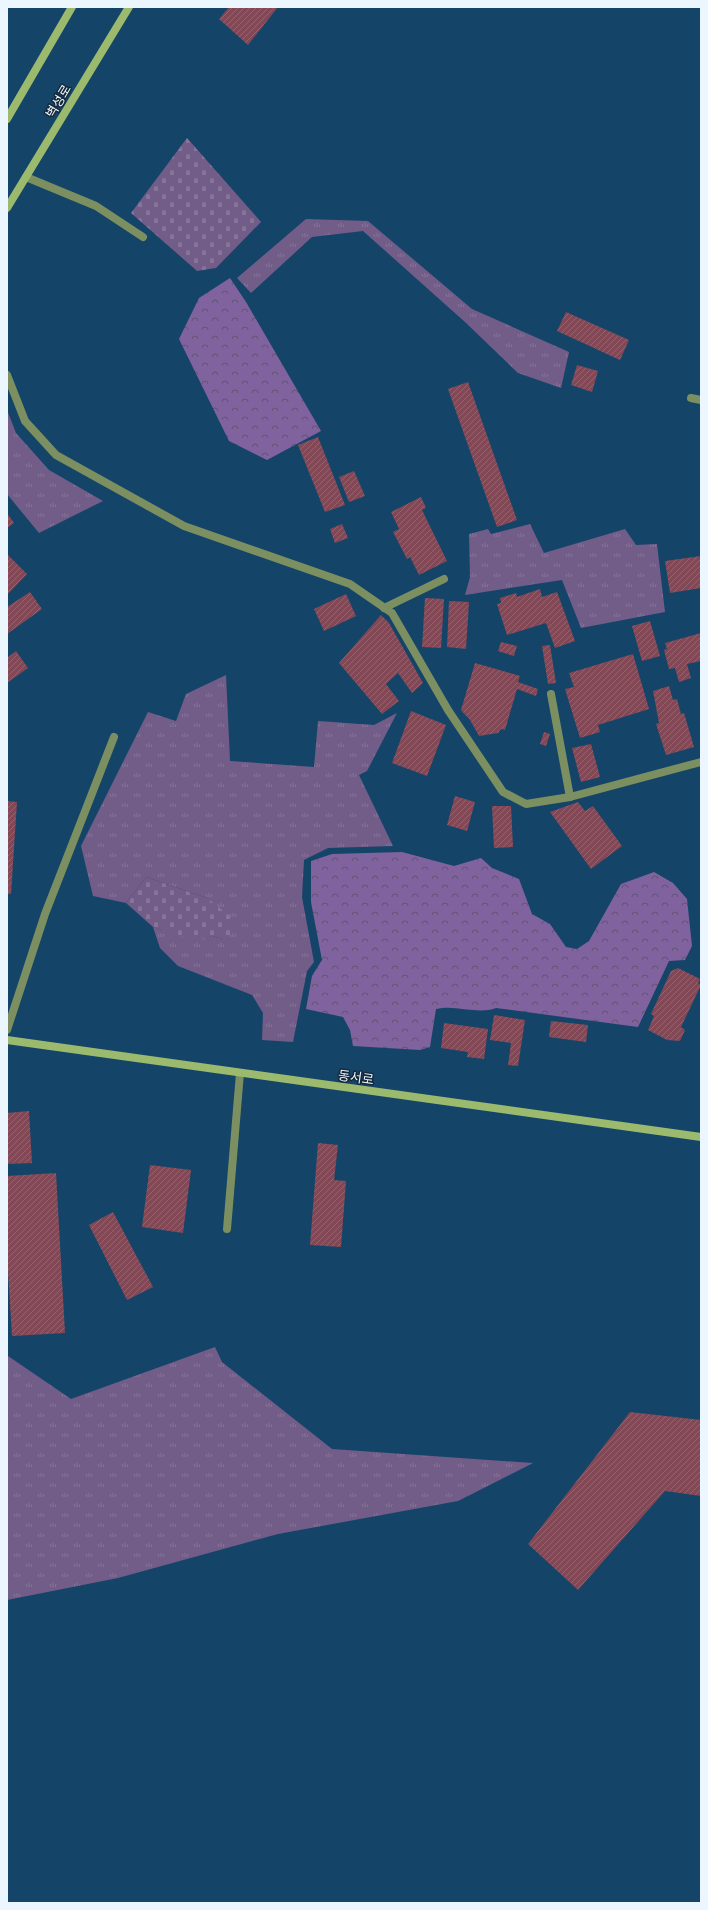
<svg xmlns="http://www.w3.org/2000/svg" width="708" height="1910" viewBox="0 0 708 1910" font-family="'Open Sans','Noto Sans KR',sans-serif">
	<defs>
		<pattern id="grass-tufts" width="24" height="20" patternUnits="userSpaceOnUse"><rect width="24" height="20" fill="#725c88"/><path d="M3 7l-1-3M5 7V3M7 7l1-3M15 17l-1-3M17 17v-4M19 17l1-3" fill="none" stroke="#86749a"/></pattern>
		<pattern id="forest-crowns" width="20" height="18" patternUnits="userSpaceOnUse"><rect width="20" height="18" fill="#80629e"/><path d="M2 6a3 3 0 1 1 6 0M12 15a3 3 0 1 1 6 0" fill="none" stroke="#615571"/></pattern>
		<pattern id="cemetery-stones" width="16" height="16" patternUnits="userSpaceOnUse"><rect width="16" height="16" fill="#725c88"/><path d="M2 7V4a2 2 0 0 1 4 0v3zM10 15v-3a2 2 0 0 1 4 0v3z" fill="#86749a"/></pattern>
		<pattern id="building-hatch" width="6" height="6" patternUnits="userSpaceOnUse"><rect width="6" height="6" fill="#824855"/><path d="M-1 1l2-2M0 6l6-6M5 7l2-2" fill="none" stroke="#94636e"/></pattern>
	</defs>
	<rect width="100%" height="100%" fill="#154469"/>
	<g fill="url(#grass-tufts)">
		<polygon points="306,219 368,221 472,309 569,352 561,388 518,373 465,322 363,231 312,237 251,293 237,278"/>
		<polygon points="7,410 16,433 49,470 103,501 39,533 7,494"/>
		<polygon points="530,524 544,553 625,529 636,545 657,544 665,612 581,628 562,580 465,595 470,577 469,534 488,529 491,534"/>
		<polygon points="226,675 230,761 314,767 318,721 374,725 397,713 367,771 359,775 393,846 328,848 304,860 302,897 314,962 307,971 293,1042 262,1040 263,1013 252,995 178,966 160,948 153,927 198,940 212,936 223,939 207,898 146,877 126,903 93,896 81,846 148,712 176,721 186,694"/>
		<polygon points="215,1347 222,1362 332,1449 533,1463 458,1501 278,1534 118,1578 7,1600 7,1349 8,1356 71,1399"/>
	</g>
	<g fill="url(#forest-crowns)">
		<polygon points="230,278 246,302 321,431 267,460 229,441 179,339 199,298"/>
		<path d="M402,852L454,866L481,858L492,868L519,879L532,914L550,924L566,947L577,949L589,941L621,884L654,872L673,883L687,899L692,946L685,960L669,961L638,1027L496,1008C476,1015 456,1004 436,1009L430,1047L420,1050L353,1046L350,1030L343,1017L306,1009L312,976L322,960L311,902V861L332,854Z"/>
	</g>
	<g fill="url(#cemetery-stones)">
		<polygon points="187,138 261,222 216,268 197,271 131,213"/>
		<polygon points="146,877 207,898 230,916 233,933 223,939 212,936 198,941 153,927 126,903"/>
	</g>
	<g fill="url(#building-hatch)">
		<polygon points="229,7 278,7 248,45 219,19"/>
		<polygon points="566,312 629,340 620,360 557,331"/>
		<polygon points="577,365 598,371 592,392 571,385"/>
		<polygon points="468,382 517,520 497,527 448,389"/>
		<polygon points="318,437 345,505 325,512 298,445"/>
		<polygon points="354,471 365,496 349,502 339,477"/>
		<polygon points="421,497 426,508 422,510 447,561 419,575 410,557 407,559 393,532 399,529 391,512"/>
		<polygon points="7,513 14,523 7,528"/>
		<polygon points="342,524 348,538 335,543 330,529"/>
		<polygon points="7,554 27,574 7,595"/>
		<polygon points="701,556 701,588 670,593 665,561"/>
		<polygon points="540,589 542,597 557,592 575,641 555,648 546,623 507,635 497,604 501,603 500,598 516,593 517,597"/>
		<polygon points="30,592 42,609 7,634 7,607"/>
		<polygon points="346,594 356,616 324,631 314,609"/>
		<polygon points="425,598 444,599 441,648 422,647"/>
		<polygon points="449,601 469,602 466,649 447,647"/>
		<polygon points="381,615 389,623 423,683 412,693 398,673 386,684 399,701 382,714 339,663"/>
		<polygon points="650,621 660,656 642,661 632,626"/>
		<polygon points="701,633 701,661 687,664 691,678 679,682 675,668 669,669 664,650 667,649 665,643"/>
		<polygon points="501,642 517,646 514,656 498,651"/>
		<polygon points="550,645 556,683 548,684 542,646"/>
		<polygon points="16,651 28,668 7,683 7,658"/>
		<polygon points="633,654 649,709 598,725 600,732 580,738 565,689 574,687 569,673"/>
		<polygon points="475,663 520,676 518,682 538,689 536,696 517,689 505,730 501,729 498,733 479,736 470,720 461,710"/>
		<polygon points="669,686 673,700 677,699 681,714 684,713 694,747 666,755 656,724 659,723 653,691"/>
		<polygon points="411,711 446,725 427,776 392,763"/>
		<polygon points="544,732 550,734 546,746 540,744"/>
		<polygon points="591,744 600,777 581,782 572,748"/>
		<polygon points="455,796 475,802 467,831 447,825"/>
		<polygon points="7,801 17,802 11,894 7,894"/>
		<polygon points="578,802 585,811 593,806 622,846 591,869 550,812"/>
		<polygon points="492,806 511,806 513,847 494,848"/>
		<polygon points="678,968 700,979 698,983 701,985 681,1027 685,1030 680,1041 667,1040 648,1030 654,1016 651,1014 671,971"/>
		<polygon points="494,1015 525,1020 518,1066 508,1065 511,1043 490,1040"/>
		<polygon points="551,1021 588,1025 586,1042 549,1037"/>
		<polygon points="444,1023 488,1029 484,1059 467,1057 468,1052 441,1048"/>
		<polygon points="29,1111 32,1163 7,1164 7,1113"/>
		<polygon points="318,1143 338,1145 334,1180 346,1181 341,1247 310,1245"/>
		<polygon points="150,1165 191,1170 183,1233 142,1227"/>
		<polygon points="56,1173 65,1333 12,1336 7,1256 7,1176"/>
		<polygon points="113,1212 153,1287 127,1300 89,1225"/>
		<polygon points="630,1412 701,1420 701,1496 665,1491 578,1590 528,1544"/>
	</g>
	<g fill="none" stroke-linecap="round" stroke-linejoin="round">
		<g stroke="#7c8f60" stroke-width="8">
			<polyline points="26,177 96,206 143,237"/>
			<polyline points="384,608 444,579"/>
			<polyline points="551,694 570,797"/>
			<polyline points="7,1030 45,914 114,737"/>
			<polyline points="227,1229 240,1073"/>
		</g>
		<g stroke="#7c8f60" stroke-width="8">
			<polyline points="7,375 25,421 56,455 184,526 350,584 392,613 448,710 503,792 526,804 570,797 701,762"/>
			<polyline points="691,398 701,400"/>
		</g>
		<g stroke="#9cba6e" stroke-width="8">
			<polyline points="7,119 72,7"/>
			<polyline points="7,208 129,7"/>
			<polyline points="7,1040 701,1137"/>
		</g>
	</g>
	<g text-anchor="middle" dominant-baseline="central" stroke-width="3" stroke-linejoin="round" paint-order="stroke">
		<g font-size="13" fill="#ecf6ff" stroke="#16293a">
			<text transform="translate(58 101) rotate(-59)">벽성로</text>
			<text transform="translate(356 1077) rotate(8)">동서로</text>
		</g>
	</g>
	<rect width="708" height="1910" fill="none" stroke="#ecf6ff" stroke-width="16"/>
</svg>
